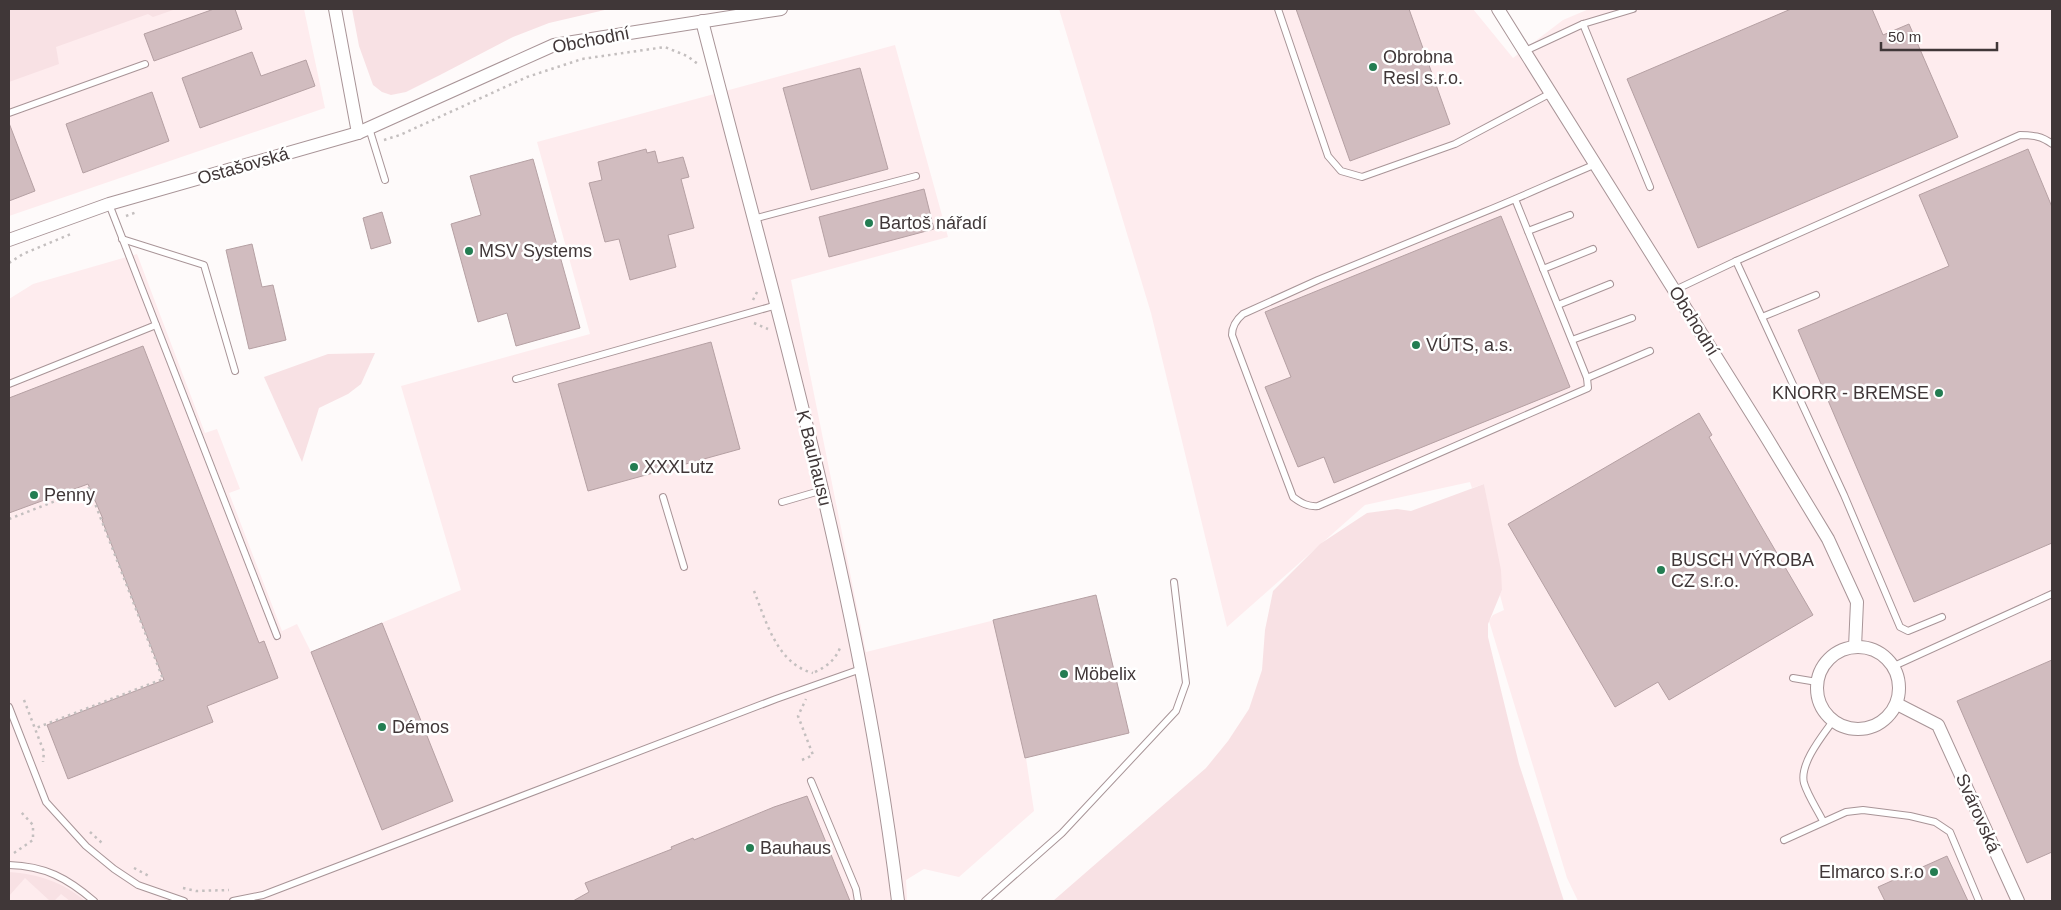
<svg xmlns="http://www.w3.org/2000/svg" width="2061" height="910" viewBox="0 0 2061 910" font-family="Arial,sans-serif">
	<rect width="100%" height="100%" fill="#fefafa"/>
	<g fill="#feecee">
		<polygon points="9,9 304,9 325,108 9,216"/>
		<polygon points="1059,9 1473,9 1513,58 1563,20 1589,9 2052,9 2052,901 1578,901 1567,878 1489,621 1493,615 1504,610 1500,595 1502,590 1484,484 1472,488 1470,482 1365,505 1227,627 1151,313"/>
		<polygon points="895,45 948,237 791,280 866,652 1096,595 1129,733 1026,758 1034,811 959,877 924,869 906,880 907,901 9,901 9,299 33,284 137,254 205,433 217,429 240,489 229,493 282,631 297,624 311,652 461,590 401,386 590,334 537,142"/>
	</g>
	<g fill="#f8e1e4">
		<polygon points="9,9 176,9 153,17 148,14 56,47 59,64 9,82"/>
		<polygon points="352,9 609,9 549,23 513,37 440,75 406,92 391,95 382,92 373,85 359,46"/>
		<polygon points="375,353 361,384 348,394 319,408 302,462 264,377 328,354"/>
		<polygon points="1484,484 1501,570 1502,590 1488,624 1488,637 1519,764 1564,901 1053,901 1206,768 1228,741 1249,709 1262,670 1265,630 1273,591 1320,544 1367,513 1397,509 1411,511"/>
		<path d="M9,872C38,874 63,882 85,901H70L61,894L54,901H50L25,878L9,896Z"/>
	</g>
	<g fill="#d1bcbf" stroke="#b5a0a3">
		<polygon points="214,9 235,9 242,29 154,61 144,34"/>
		<polygon points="1296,9 1409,9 1450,124 1350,161"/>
		<polygon points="1791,9 1872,9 1883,35 1909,24 1958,137 1698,248 1627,79"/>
		<polygon points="252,52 261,76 306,60 315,86 200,128 182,78"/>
		<polygon points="860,68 888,169 811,190 783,88"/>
		<polygon points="152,92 169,141 83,173 66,124"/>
		<polygon points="9,123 35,191 9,201"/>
		<polygon points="646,149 647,153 655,151 658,163 683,157 689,177 681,179 694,228 668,235 676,267 630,280 619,239 605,242 589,183 602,180 598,162"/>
		<polygon points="2028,149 2052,207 2052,543 1914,602 1798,330 1949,266 1919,195"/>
		<polygon points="533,159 580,328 516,346 507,313 478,322 451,224 481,215 470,176"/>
		<polygon points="924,189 934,229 829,257 819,217"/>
		<polygon points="382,212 391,243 371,249 363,218"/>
		<polygon points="1501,216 1570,387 1334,483 1324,457 1298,467 1265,387 1291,377 1265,312"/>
		<polygon points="252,244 262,287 273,285 286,340 249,349 226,250"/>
		<polygon points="711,342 740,449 588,491 558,384"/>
		<polygon points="143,346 259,643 264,641 278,678 207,706 213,722 68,779 47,725 164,680 102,520 103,519 88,484 9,513 9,398"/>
		<polygon points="1699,413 1712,435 1709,437 1813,615 1669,700 1658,682 1615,707 1508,524"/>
		<polygon points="1096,595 1129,733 1025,758 993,620"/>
		<polygon points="382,623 453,801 382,830 311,652"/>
		<polygon points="2052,660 2052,852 2027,863 1957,701"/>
		<polygon points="807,796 850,901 573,901 589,892 585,883 672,849 671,847 693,838 694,840 774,807"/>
		<polygon points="1947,856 1968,901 1885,901 1878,887"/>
	</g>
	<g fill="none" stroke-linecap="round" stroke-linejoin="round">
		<g stroke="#a89497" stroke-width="8">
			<g id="lane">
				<polyline points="1278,9 1328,156 1341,171 1362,177 1455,144 1551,93"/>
				<polyline points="1583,24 1650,187"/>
				<polyline points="1525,51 1583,24 1633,9"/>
				<polyline points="9,113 145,64"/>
				<polyline points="369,128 385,180"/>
				<path d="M1515,199L1587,378L1588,388L1318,506C1308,507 1301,503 1293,497L1232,335C1232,326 1236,320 1243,314L1318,280L1484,212C1521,197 1558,180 1596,164"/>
				<polyline points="109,204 277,636"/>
				<polyline points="753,219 916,176"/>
				<polyline points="1528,231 1570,215"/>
				<polyline points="122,239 204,265 235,371"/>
				<polyline points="1736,261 1844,495 1900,627 1908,631 1942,617"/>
				<polyline points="1543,269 1593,249"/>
				<path d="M1675,290L1736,261L2020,135C2032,135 2042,136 2052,144"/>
				<polyline points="1558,305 1610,284"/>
				<polyline points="1762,317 1816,295"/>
				<polyline points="1572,340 1632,318"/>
				<polyline points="1587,378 1650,351"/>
				<polyline points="516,379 777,305"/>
				<polyline points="9,384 156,325"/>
				<polyline points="663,497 684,567"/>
				<polyline points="782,502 823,490"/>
				<polyline points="1894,666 2052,594"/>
				<polyline points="1793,678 1817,682"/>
				<polyline points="9,707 46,802 86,846 114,869 138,885 184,901"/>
				<polyline points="811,781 856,889 858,901"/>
				<path d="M1823,821C1817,809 1808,796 1804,783C1799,764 1823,735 1833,721"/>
				<polyline points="1784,840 1846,812 1863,810 1910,816 1935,822 1950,832 1979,901"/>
				<path d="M9,865C45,866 67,878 94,901"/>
				<polyline points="233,901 263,895 776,699 861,669"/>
				<polyline points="985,901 1062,833 1176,711 1186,683 1174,582"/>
			</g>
		</g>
		<g stroke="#a89497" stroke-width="14">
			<g id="street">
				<polyline points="335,9 358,133"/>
				<polyline points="1498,9 1765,435 1828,539 1857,602 1855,647"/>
				<path d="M702,21C777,312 862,602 898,901"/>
				<polyline points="9,240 109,204 358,133 554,45 781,9"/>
				<circle cx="1858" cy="688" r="41"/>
				<polyline points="1897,704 1938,725 2018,901"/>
			</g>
		</g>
		<g stroke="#c4bfbf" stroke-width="2.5" stroke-dasharray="2.5 4" stroke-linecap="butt">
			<polyline points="384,140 400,135 527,77 582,59 665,47 687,56 698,64"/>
			<polyline points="126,216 137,212"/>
			<polyline points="9,263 23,254 71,234"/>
			<polyline points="753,300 758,290"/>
			<polyline points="754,323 768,329"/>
			<polyline points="9,519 89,488 163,679 36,728"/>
			<path d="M754,591C766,621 777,664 813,673"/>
			<path d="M815,672C828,666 837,658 841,645"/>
			<polyline points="24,700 44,752 43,762"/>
			<polyline points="802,760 813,755 798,716 806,699"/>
			<polyline points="90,832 102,843"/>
			<polyline points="14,853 33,840 33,825 21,812"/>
			<polyline points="134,868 149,876"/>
			<polyline points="183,888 196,891 229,890"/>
		</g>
		<use href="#lane" stroke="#fff" stroke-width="6"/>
		<use href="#street" stroke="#fff" stroke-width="12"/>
	</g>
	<g fill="#237d52" stroke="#fff" stroke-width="2">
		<circle cx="1373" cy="67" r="5"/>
		<circle cx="869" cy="223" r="5"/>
		<circle cx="469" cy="251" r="5"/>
		<circle cx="1416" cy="345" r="5"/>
		<circle cx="1939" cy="393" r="5"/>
		<circle cx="634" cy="467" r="5"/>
		<circle cx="34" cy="495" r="5"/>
		<circle cx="1661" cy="570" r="5"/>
		<circle cx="1064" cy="674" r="5"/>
		<circle cx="382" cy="727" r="5"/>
		<circle cx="750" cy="848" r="5"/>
		<circle cx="1934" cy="872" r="5"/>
	</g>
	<g text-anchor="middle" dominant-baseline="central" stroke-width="5" stroke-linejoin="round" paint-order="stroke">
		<g font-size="18" fill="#403738" stroke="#fff">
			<text transform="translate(591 40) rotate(-11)">Obchodní</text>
			<text transform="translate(243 166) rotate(-16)">Ostašovská</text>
			<text transform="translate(1694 321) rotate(58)">Obchodní</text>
			<text transform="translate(814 458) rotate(76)">K Bauhausu</text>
			<text transform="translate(1978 813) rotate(66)">Svárovská</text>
		</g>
		<g font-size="18" fill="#403738" stroke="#fff" text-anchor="start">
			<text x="1383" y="57">Obrobna<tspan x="1383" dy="21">Resl s.r.o.</tspan></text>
			<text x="879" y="223">Bartoš nářadí</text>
			<text x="479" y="251">MSV Systems</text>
			<text x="1426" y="345">VÚTS, a.s.</text>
			<text x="1929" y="393" text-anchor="end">KNORR - BREMSE</text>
			<text x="644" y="467">XXXLutz</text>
			<text x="44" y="495">Penny</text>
			<text x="1671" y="560">BUSCH VÝROBA<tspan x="1671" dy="21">CZ s.r.o.</tspan></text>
			<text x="1074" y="674">Möbelix</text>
			<text x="392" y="727">Démos</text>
			<text x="760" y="848">Bauhaus</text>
			<text x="1924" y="872" text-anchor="end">Elmarco s.r.o</text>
		</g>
	</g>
	<rect width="2061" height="910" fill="none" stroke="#403738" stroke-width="20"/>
	<path d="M1881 42v8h116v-8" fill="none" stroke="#403738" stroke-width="2.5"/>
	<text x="1888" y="42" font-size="15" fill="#403738" stroke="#ffffff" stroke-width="4" paint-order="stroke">50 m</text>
</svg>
